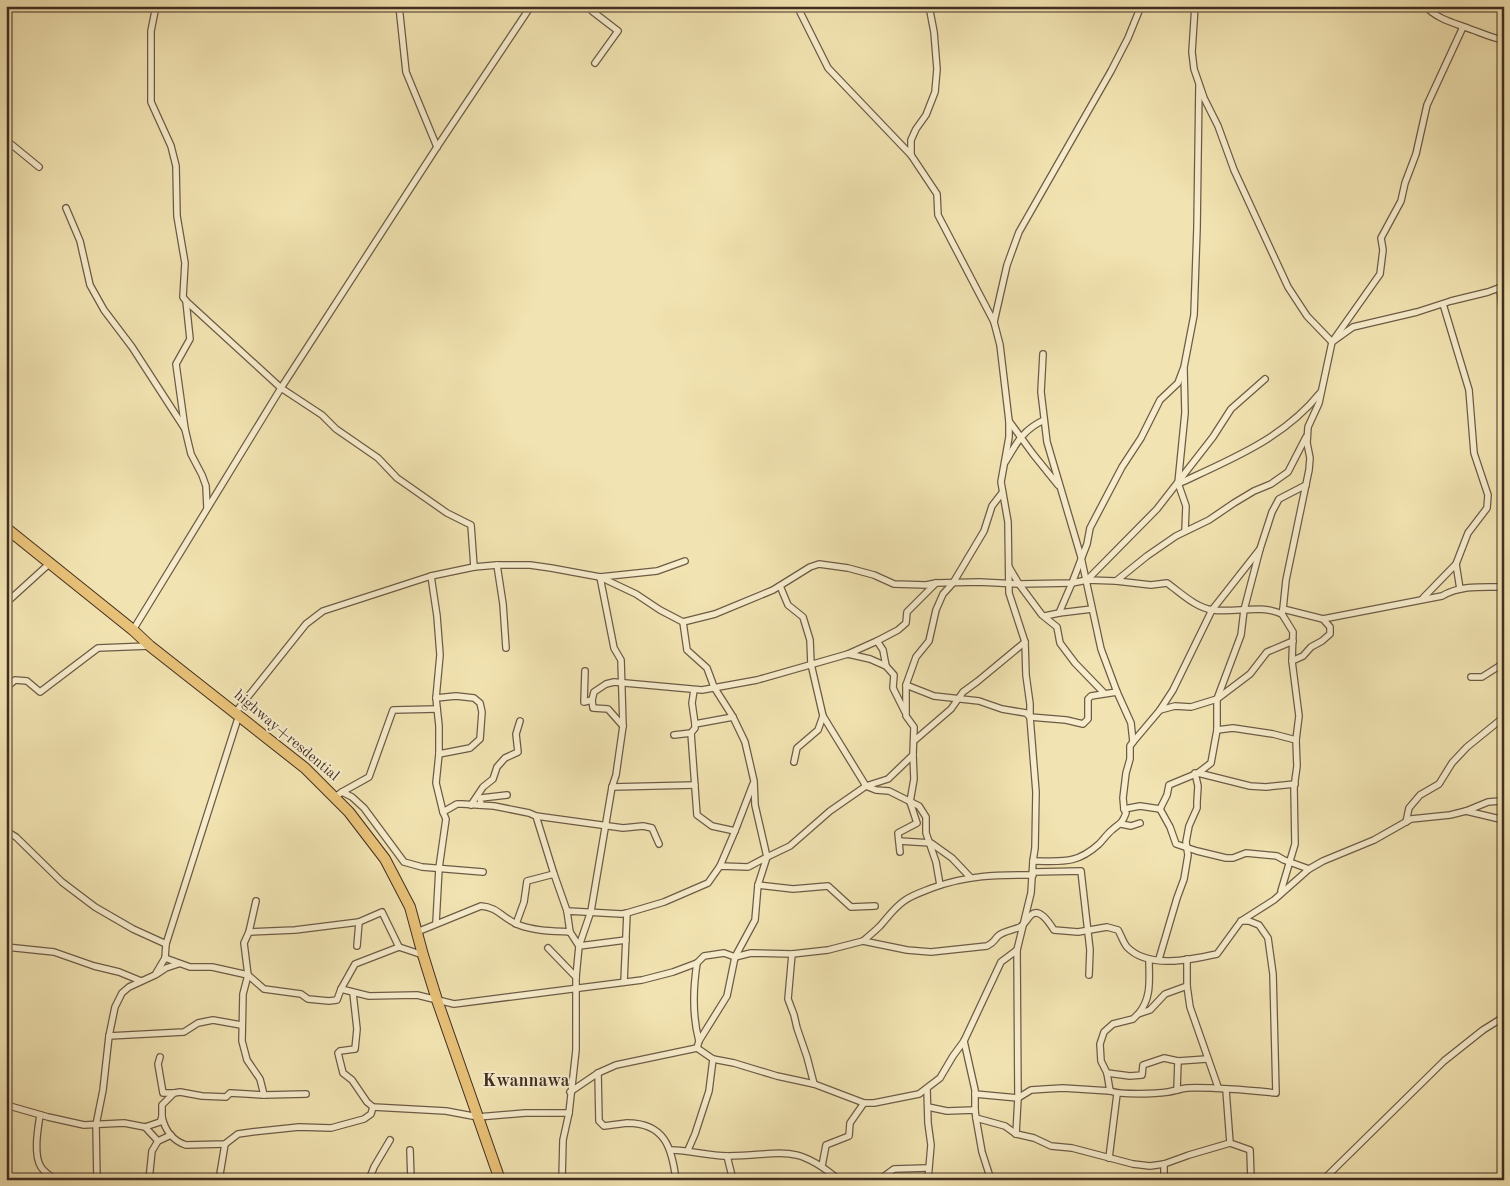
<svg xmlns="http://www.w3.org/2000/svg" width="1510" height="1186" viewBox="0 0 1510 1186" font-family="'Old Standard TT',serif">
	<rect width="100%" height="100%" fill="#f2e4b2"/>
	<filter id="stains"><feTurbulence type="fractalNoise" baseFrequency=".004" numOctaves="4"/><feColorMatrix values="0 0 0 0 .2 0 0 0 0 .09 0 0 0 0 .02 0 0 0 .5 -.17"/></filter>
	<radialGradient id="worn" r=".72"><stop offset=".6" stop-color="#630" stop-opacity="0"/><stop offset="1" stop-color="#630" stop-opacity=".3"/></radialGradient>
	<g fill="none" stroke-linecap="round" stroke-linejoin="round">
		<g stroke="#6d5b46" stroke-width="8">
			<g id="minor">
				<polyline points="156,6 151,31 151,102 171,146 176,166 177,216 185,263 183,297 186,301 190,339 176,364 185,429"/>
				<polyline points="399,6 406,72 437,147"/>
				<polyline points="592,6 592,11 618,31 595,63"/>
				<polyline points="797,6 828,68 911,155"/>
				<polyline points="929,6 934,32 937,69 935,92 926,115 916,129 911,140 911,155 937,194 938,215 994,322"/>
				<polyline points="1195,6 1192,52 1194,69 1204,98 1218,126 1234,170 1288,287 1307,316 1332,342 1380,274 1383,250 1381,238 1401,201 1405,183 1416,154 1427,105 1463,27"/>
				<path d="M1425,6C1437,19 1454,23 1470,29C1482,33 1491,38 1504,40"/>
				<polyline points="6,140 39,167"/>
				<polyline points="66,208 80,241 90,285 104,310 132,347 185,429 191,454 202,475 206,486 207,508"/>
				<polyline points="1500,288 1504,330"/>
				<polyline points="186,301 281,388 322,415 336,429 378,458 397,478 447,513 471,525 474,567"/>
				<polyline points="1443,304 1469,390 1474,453 1488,495 1487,508 1468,533 1456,564 1460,589"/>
				<polyline points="1043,354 1041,392 1047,442 1081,557 1101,649 1117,692 1131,723 1133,742 1130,746 1130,759 1126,773 1123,798 1124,809"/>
				<polyline points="1184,369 1185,413 1178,483 1186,506 1185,531"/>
				<polyline points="1009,421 1033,454 1058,485"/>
				<path d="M1006,461C1017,442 1023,430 1044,420"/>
				<path d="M1180,483C1232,459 1284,438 1320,393"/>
				<polyline points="497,565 503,604 506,648"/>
				<polyline points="1009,567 1019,584 1072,583 1087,544 1090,528 1122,467 1141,438 1160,400 1178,383 1184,367 1194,315 1197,228 1199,86"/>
				<polyline points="431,576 437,616 440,655 436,698 439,726 439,754 436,783 443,812"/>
				<polyline points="1087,580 1157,509 1213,437 1231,409 1265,379"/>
				<path d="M1116,581L1151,585L1167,583C1181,593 1196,608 1213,610C1237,613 1260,604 1282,614L1283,609"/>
				<polyline points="780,586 788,605 803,617 810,640 811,664 823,716 866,786 876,790 889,791 919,806 926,817 926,833 936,862 940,885"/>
				<polyline points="1423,598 1456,564"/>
				<polyline points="6,603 50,563"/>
				<polyline points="1059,613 1092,609"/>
				<polyline points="1282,614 1293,632 1292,661"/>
				<polyline points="1045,616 1059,613 1072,583 1087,580 1116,581 1147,556 1176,536 1209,520 1234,503 1254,491 1271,484 1288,472 1306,437"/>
				<polyline points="1323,619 1283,609 1286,580 1309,470 1310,458 1307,443 1308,427 1319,403 1332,342 1353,327 1417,312 1451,301 1488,292 1504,286"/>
				<polyline points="133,630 281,388 437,147 531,6"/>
				<polyline points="848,654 877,641"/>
				<polyline points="585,671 584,702 592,700"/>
				<polyline points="1471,677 1482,677 1504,663"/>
				<polyline points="906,685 934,696 979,701 1002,709 1026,713 1030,717 1066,720 1083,724 1088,719 1088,699 1091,696 1117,692"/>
				<polyline points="6,688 15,680 27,681 40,692 98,648 149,646"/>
				<polyline points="694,690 692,703 695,724"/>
				<polyline points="436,698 456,696 474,698 480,703 482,712 480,739 470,748 439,754"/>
				<polyline points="1160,710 1175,706 1191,707 1217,699 1250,674 1267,652 1293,641"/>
				<polyline points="905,712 893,688 894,675 886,666 883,650 877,641 898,630 906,623 907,612 936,583"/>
				<polyline points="235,713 306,624 323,611 431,576 474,567 497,565 530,565 551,568 600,577 636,594 660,610 683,622 715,614 773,590 810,567 819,564 848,568 874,575 894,584 926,585 936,583 979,582 1019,584 1042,615 1057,627 1060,643 1075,663 1104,693"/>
				<polyline points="623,726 608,709 593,708 592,700 594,692 606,684 614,682 702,690 757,680 848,654 870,659 886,666"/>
				<polyline points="1217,730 1233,728 1273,734 1296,740 1297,766 1294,788 1295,844 1281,891"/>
				<polyline points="691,733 697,815 712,826 735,831"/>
				<polyline points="674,735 691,733 695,728 695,724 733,717"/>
				<polyline points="915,740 951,709 963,692 978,681 1025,642"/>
				<path d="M1296,740L1299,716L1292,661L1303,656L1311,647L1322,641L1330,634V627L1323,619L1442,596C1461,585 1482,587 1504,587"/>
				<polyline points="1133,742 1160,710 1173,690 1212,610 1260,549 1272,512 1279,499 1306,485"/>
				<polyline points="794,762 797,748 818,730 823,716"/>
				<polyline points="1198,773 1250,786 1266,787 1295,784"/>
				<polyline points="612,787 695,785"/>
				<polyline points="342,792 369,777 393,710 437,709"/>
				<polyline points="335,797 342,792 352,797 364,808 404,862 422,867 483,872"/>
				<polyline points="471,805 483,787 493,779 497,767 505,758 518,752 516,734 520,721"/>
				<polyline points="480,805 481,798 507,795"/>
				<polyline points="1160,809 1170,827 1176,844 1197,851 1226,858 1233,858 1246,853 1277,856 1284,860 1309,869"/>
				<polyline points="1466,811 1504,820"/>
				<polyline points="536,816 554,874 567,911"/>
				<polyline points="1406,822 1409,808 1420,795 1439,784 1452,763 1467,747 1504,717"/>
				<polyline points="1121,824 1131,826 1140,823"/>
				<polyline points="6,831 16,837 62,882 95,907 133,929 166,944"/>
				<polyline points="899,841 931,843 952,858 970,877"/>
				<polyline points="900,852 898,833 917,823 910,802 914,779 913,755"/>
				<path d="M1033,861C1061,861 1076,865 1099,844C1103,840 1107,834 1112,830C1120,823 1122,824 1126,813L1124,809L1140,806L1160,809L1167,795L1169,785L1198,773L1211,763L1217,730V699L1241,635L1244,610L1260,549"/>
				<polyline points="720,866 735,831 753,784"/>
				<polyline points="1033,872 1081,871 1090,950 1089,975"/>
				<polyline points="758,885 793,889 828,886 851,907 875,906"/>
				<polyline points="256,901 249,932 244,943 248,975 243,994 242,1041 247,1060 260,1079 264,1095"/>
				<polyline points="436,923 439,868 446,819 443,812 457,804 462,804 494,806 529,813 536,816 623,828 643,826 652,828 659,844"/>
				<polyline points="516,924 524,902 527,881 554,874"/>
				<polyline points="249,932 295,930 359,922 382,912 399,947"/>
				<path d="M417,932L481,906C498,907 503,919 519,925C535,931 553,931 570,932L567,911L622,914L627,913L664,902L708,883L720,866L748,867L767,857L755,805L754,781L745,742L733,717L714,687L707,668L687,650L683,622"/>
				<polyline points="570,932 579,946 626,940"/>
				<path d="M863,941C869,936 875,931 880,926C888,917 894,908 904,901C912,895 922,892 932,888C968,875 995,875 1033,875"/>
				<polyline points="357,946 359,922"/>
				<polyline points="6,947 54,952 94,966 119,972 141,981"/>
				<polyline points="548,948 576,977"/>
				<polyline points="792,954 788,999 794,1015 797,1028 807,1057 814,1084"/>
				<polyline points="165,958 166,944 239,715"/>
				<polyline points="1159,959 1177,898 1184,879 1188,855 1186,842 1189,826 1197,808 1197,802 1198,786 1195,773"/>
				<polyline points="1187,959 1187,986 1190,1007 1218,1087"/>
				<path d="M697,963C693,989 692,1015 699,1041"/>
				<polyline points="157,974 166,968 178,964"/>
				<polyline points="624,982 627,913"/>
				<path d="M341,989L369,996L417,995L454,1004L642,980L673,972L697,963L704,956L724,953L735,957L751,953L792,954L828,950L863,941L907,950L931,952L987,946C995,942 993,941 998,936C1003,931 1014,930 1020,927C1025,924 1027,919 1031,915C1040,907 1050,924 1054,930L1078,932L1107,927L1118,930C1121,935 1123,942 1127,947C1148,969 1190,960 1217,954L1241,921L1274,900L1309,869L1323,861L1374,840L1411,819L1450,815L1466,811L1488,802L1500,801L1504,798"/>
				<polyline points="353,993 357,1029 355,1049 340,1051 338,1053 343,1073 352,1080 367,1102 373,1107 446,1111 478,1117 525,1113 569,1113"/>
				<path d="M1139,1013C1152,997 1149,979 1149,959"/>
				<polyline points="109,1036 184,1032 198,1023 213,1020 241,1025"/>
				<polyline points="964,1041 975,1090 975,1110"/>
				<polyline points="697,1048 699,1041 727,996 735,957 755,920 758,885 767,857 790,846 830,811 866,786 888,779 913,755 914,727 906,716 906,685 916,657 929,641 936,610 943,594 953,583 984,531 992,506 1002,493"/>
				<polyline points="160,1057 158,1064 163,1093 174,1093"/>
				<path d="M598,1073L599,1121L604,1126C611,1125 619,1124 627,1123C665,1123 672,1148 676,1180"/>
				<polyline points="1107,1073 1130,1076 1142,1075 1143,1065 1164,1058 1178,1061 1207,1059"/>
				<polyline points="927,1089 928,1123 931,1145 928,1180"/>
				<polyline points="1177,1090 1178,1061"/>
				<polyline points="1226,1090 1230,1143"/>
				<polyline points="1110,1091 1107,1073 1101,1061 1100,1044 1104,1032 1113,1024 1133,1019 1138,1014 1150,1010 1165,994 1187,986"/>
				<polyline points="570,1092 598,1073 616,1065 697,1048 713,1059 734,1063 777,1076 814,1084 864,1103 874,1103 919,1094 940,1078 953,1056 964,1041 1001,962 1017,950"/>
				<path d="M975,1094L1018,1098L1031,1090L1046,1089L1063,1088L1110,1091C1121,1095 1155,1094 1168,1092C1174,1091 1180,1089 1187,1088C1217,1087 1246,1090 1276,1093L1273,974L1268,938L1259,925L1249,921H1241"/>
				<polyline points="6,1105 48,1117 84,1125 124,1123 145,1127 160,1122 162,1117 162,1105 174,1093 180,1092 202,1096 226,1097 230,1093 264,1095 306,1094"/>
				<polyline points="928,1107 947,1111 975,1110 976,1118 1005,1126 1016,1134 1034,1138 1051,1146 1072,1148 1133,1164 1150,1166 1164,1164 1189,1155 1230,1143 1250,1150 1251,1180"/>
				<polyline points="6,1114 9,1106"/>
				<path d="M40,1115C38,1128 33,1155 41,1167C44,1172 50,1176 56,1180"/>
				<path d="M162,1117C165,1130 173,1141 186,1145L225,1144L238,1134L252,1132L299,1127L331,1128L364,1119L371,1114L373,1107"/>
				<polyline points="976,1118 982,1152 991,1180"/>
				<polyline points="145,1127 158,1141"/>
				<polyline points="1016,1134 1018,1098 1017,950 1031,893 1033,861 1035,848 1036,792 1030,717 1030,704 1026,675 1025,642 1009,593 1008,522 1001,482 1009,437 1009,421 1000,345 994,322 1007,265 1019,232 1111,71 1128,38 1141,6"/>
				<polyline points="410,1150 411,1180"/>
				<path d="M671,1150C690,1150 708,1156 728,1156C780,1156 793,1141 839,1180"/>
				<polyline points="688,1150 695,1134 709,1091 713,1059"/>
				<polyline points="727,1156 733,1180"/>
				<polyline points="1109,1158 1117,1094"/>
				<polyline points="1164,1164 1164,1180"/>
				<polyline points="822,1166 826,1145 849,1136 850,1123 864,1103"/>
				<polyline points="97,1180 96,1125 103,1090 109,1036 115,1007 122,993 129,987 155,975 165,958 190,967 212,967 248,975 264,989 301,994 308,999 329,1001 337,1000 341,989 355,964 399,947 423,955"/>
				<polyline points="149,1180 152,1151 158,1141 171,1135"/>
				<polyline points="219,1180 225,1144"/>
				<polyline points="369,1180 374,1167 390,1140"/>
				<polyline points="562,1180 563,1140 569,1113 576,1050 576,977 579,946 591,911 612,787 616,775 623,726 621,660 614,648 600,577 657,571 685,561"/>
				<polyline points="879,1180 894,1169 927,1168"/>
				<polyline points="1323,1180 1444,1061 1483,1030 1499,1020 1504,1015"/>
			</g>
		</g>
		<g stroke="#412d22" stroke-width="12">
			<polyline id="trunk" points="6,528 133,630 150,646 305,768 349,812 385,859 410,907 423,955 437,1000 500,1180"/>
		</g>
		<use href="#minor" stroke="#f7edcd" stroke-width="5.5"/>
		<use href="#trunk" stroke="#e9c279" stroke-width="10"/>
	</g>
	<g text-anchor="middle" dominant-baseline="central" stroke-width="4" stroke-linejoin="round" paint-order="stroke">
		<g font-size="15" fill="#412d22" stroke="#f7edcd">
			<text transform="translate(286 736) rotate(40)">highway+resdential</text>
		</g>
		<g font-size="18" font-weight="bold" fill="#412d22" stroke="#f7edcd">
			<text x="526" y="1081">Kwannawa</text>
		</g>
	</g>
	<rect width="1510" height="1186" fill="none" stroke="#f2e4b2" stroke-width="25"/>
	<rect x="8" y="8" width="1495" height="1171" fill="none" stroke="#412d22" stroke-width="2.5"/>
	<rect x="12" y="12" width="1485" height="1161" fill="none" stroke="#412d22"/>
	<rect width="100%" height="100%" filter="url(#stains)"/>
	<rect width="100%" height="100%" fill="url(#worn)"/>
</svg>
